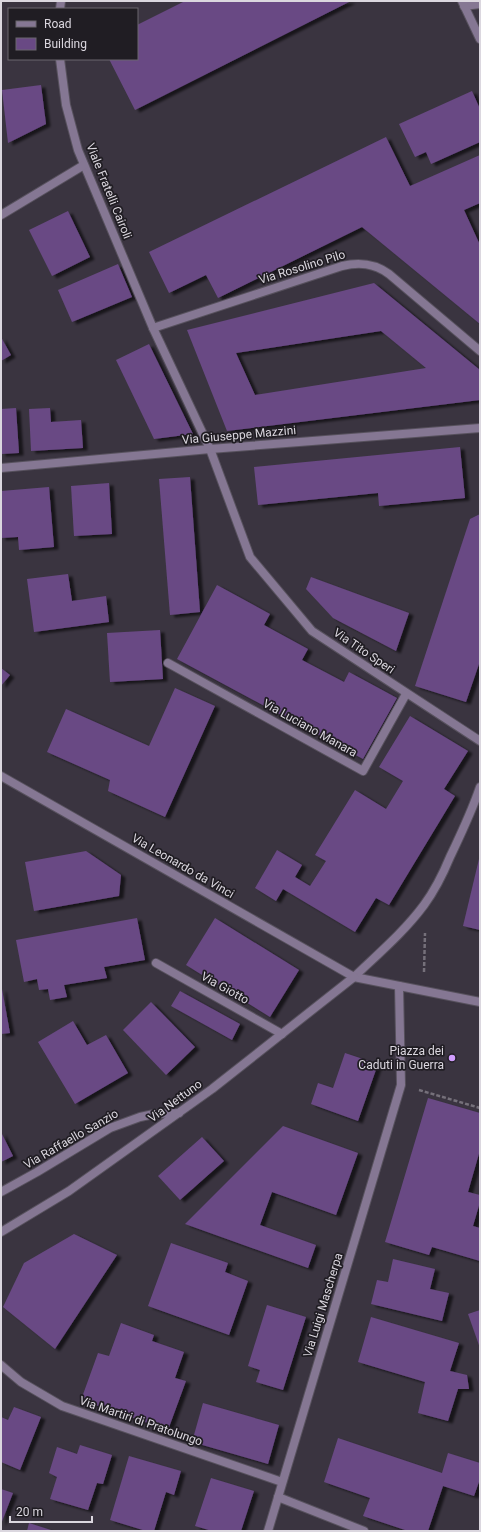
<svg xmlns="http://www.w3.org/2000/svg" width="481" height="1532" viewBox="0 0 481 1532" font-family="Roboto,sans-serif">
	<defs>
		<filter id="shadow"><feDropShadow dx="4.5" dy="2.5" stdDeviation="1" flood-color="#0009"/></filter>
	</defs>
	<rect width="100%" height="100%" fill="#3a3440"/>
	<g fill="#694984" fill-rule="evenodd" filter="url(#shadow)">
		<polygon points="185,1 351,1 135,110 109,59 137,59 137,25"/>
		<polygon points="41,85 46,124 8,143 2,90"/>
		<polygon points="472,91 480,109 480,142 431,164 426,152 415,157 399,124"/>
		<polygon points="386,137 410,186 480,155 480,203 464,210 480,245 480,324 362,227 218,298 206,275 169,293 149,252"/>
		<polygon points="68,211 90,257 52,276 29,230"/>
		<polygon points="118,264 132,297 72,322 58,290"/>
		<path d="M374,283L480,370V400L227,431L187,330ZM381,331L426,368L255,395L236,353Z"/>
		<polygon points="1,337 11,355 1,361"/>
		<polygon points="149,344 193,434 154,439 116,360"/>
		<polygon points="16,408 19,453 1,454 1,409"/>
		<polygon points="50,408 51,422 81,420 83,448 31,451 29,409"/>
		<polygon points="460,447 465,498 379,506 378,493 258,505 254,467"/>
		<polygon points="190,477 200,612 170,615 159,479"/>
		<polygon points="109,483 112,534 74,536 71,486"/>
		<polygon points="49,487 54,547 19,550 18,537 1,538 1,491"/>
		<polygon points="480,514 480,661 466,702 415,686 470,519"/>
		<polygon points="68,574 72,601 106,596 109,622 34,632 27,579"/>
		<polygon points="311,577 409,613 396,651 333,618 306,589"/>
		<polygon points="217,585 270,614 264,625 308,649 302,660 344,682 349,672 397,698 363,759 177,659"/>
		<polygon points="160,630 163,679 110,682 107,633"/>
		<polygon points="1,668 10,675 1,686"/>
		<polygon points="175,688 215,706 165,817 108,791 110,780 47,752 66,709 149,746"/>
		<polygon points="410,716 468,751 444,789 455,796 389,905 376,898 355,932 283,889 276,901 255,888 277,850 302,865 295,877 310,886 326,861 315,855 355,790 386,809 403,781 379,767"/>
		<polygon points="86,851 121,875 119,896 34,911 25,862"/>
		<polygon points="479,859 480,859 480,930 463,926"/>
		<polygon points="137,918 145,960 104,967 107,978 64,985 67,997 50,1000 48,989 39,990 37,979 24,982 16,940"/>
		<polygon points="215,918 299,970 270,1017 186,965"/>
		<polygon points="2,989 10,1033 1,1034 1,990"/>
		<polygon points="180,991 240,1024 232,1040 171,1006"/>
		<polygon points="151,1002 195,1047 166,1075 123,1030"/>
		<polygon points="73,1021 87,1045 106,1035 128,1073 75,1104 38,1042"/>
		<polygon points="345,1053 378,1064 358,1121 311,1104 318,1083 333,1088"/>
		<polygon points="428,1098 480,1113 480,1150 468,1192 480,1195 480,1202 473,1226 480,1228 480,1261 432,1247 429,1255 385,1242"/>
		<polygon points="283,1126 358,1153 336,1215 272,1192 260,1225 316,1245 308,1268 185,1224"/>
		<polygon points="1,1132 13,1156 1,1162"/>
		<polygon points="202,1137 224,1161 180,1200 158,1176"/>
		<polygon points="74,1234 117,1255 55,1349 3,1307 24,1263"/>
		<polygon points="171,1243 228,1263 225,1272 248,1281 229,1335 148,1306"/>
		<polygon points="393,1259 435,1269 430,1289 449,1293 442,1321 371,1304 377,1280 388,1282"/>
		<polygon points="267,1305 306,1317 283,1390 256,1382 260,1370 248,1366"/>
		<polygon points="480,1310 480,1348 468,1314"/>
		<polygon points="371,1317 459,1343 450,1371 467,1375 469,1389 458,1389 448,1421 418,1413 425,1382 358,1362"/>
		<polygon points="121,1323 154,1335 152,1341 184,1352 175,1378 186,1381 168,1430 81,1400 98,1353 109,1356"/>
		<polygon points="203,1403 279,1425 268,1464 192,1442"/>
		<polygon points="14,1407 41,1417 20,1470 1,1462 1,1417 8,1420"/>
		<polygon points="338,1438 442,1473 448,1453 480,1463 480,1479 474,1496 443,1486 428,1531 408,1531 363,1516 370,1498 324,1482"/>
		<polygon points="80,1445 112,1455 103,1484 97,1483 88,1510 50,1499 57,1477 49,1473 57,1447 77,1454"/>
		<polygon points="129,1456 181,1471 174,1495 166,1492 154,1531 146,1531 110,1520"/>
		<polygon points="211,1478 254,1491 241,1531 212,1531 195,1526"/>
		<polygon points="1,1489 13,1493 1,1524"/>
		<polygon points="29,1523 54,1531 27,1531"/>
	</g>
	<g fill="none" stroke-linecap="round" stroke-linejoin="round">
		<g stroke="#57515d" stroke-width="10">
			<polyline id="pedestrian" points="464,6 480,4"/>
		</g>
		<g stroke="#57515d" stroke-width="10">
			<g id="minor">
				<polyline points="462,1 480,39"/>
				<polyline points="60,9 61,1"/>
				<polyline points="60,59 66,105 78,150 153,328 210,449 250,557 312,631 480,741"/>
				<polyline points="1,215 84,165"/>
				<path d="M153,328L342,266C359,262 374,263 389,274L480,351"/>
				<polyline points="1,468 210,449 480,428"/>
				<polyline points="168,663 363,771 406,694"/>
				<polyline points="156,963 282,1034"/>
				<path d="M354,977C378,954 404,932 424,905C435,890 443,874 450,857C461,834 472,811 480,787"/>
				<polyline points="1,1192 37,1172 110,1128 140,1117 154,1114 179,1113"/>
				<polyline points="1,1365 21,1382 62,1406 282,1482"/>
				<polyline points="278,1497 364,1531"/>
				<polyline points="268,1531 401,1085 399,986"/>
			</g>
		</g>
		<g stroke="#57515d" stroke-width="10">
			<g id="tertiary">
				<polyline points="1,776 354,977 480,1002"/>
				<polyline points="1,1232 69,1191 212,1089 354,977"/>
			</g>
		</g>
		<g stroke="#75707a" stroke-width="2.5" stroke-dasharray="4 2" stroke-linecap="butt">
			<polyline points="424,972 425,933"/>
			<polyline points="419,1090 480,1108"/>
		</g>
		<use href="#pedestrian" stroke="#857793" stroke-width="8"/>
		<use href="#minor" stroke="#857793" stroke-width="8"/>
		<use href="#tertiary" stroke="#857793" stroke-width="8"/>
	</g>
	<circle fill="#d19dfe" stroke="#201d23" stroke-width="1.5" cx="452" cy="1058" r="4"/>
	<g text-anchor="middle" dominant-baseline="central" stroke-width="3.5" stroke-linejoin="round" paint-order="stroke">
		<g font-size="12" fill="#dbd7df" stroke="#201d23">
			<text transform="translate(109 191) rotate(68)">Viale Fratelli Cairoli</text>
			<text transform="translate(302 267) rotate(-17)">Via Rosolino Pilo</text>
			<text transform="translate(239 435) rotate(-5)">Via Giuseppe Mazzini</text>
			<text transform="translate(364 651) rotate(34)">Via Tito Speri</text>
			<text transform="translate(310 728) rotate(29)">Via Luciano Manara</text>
			<text transform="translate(183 866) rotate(30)">Via Leonardo da Vinci</text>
			<text transform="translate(225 988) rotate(29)">Via Giotto</text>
			<text transform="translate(175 1101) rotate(-36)">Via Nettuno</text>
			<text transform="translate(71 1139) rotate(-30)">Via Raffaello Sanzio</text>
			<text transform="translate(323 1305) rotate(-73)">Via Luigi Mascherpa</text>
			<text transform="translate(141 1421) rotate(19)">Via Martiri di Pratolungo</text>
		</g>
		<g font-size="12" fill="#dbd7df" stroke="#201d23" text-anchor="end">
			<text x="444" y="1051">Piazza dei<tspan x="444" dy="14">Caduti in Guerra</tspan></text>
		</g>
	</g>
	<rect width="481" height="1532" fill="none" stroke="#dbd7df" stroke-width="4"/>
	<rect x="8" y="8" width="130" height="52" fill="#201d23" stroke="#6b676e"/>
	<rect x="16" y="21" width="20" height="6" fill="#857793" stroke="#6b676e"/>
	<text x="44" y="28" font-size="12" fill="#dbd7df">Road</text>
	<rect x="16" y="38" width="20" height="12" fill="#694984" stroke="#6b676e"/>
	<text x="44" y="48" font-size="12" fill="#dbd7df">Building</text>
	<path d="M10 1516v6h82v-6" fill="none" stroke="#dbd7df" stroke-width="2"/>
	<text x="16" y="1516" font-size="12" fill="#dbd7df" stroke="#201d23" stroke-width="3" paint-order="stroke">20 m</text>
</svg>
